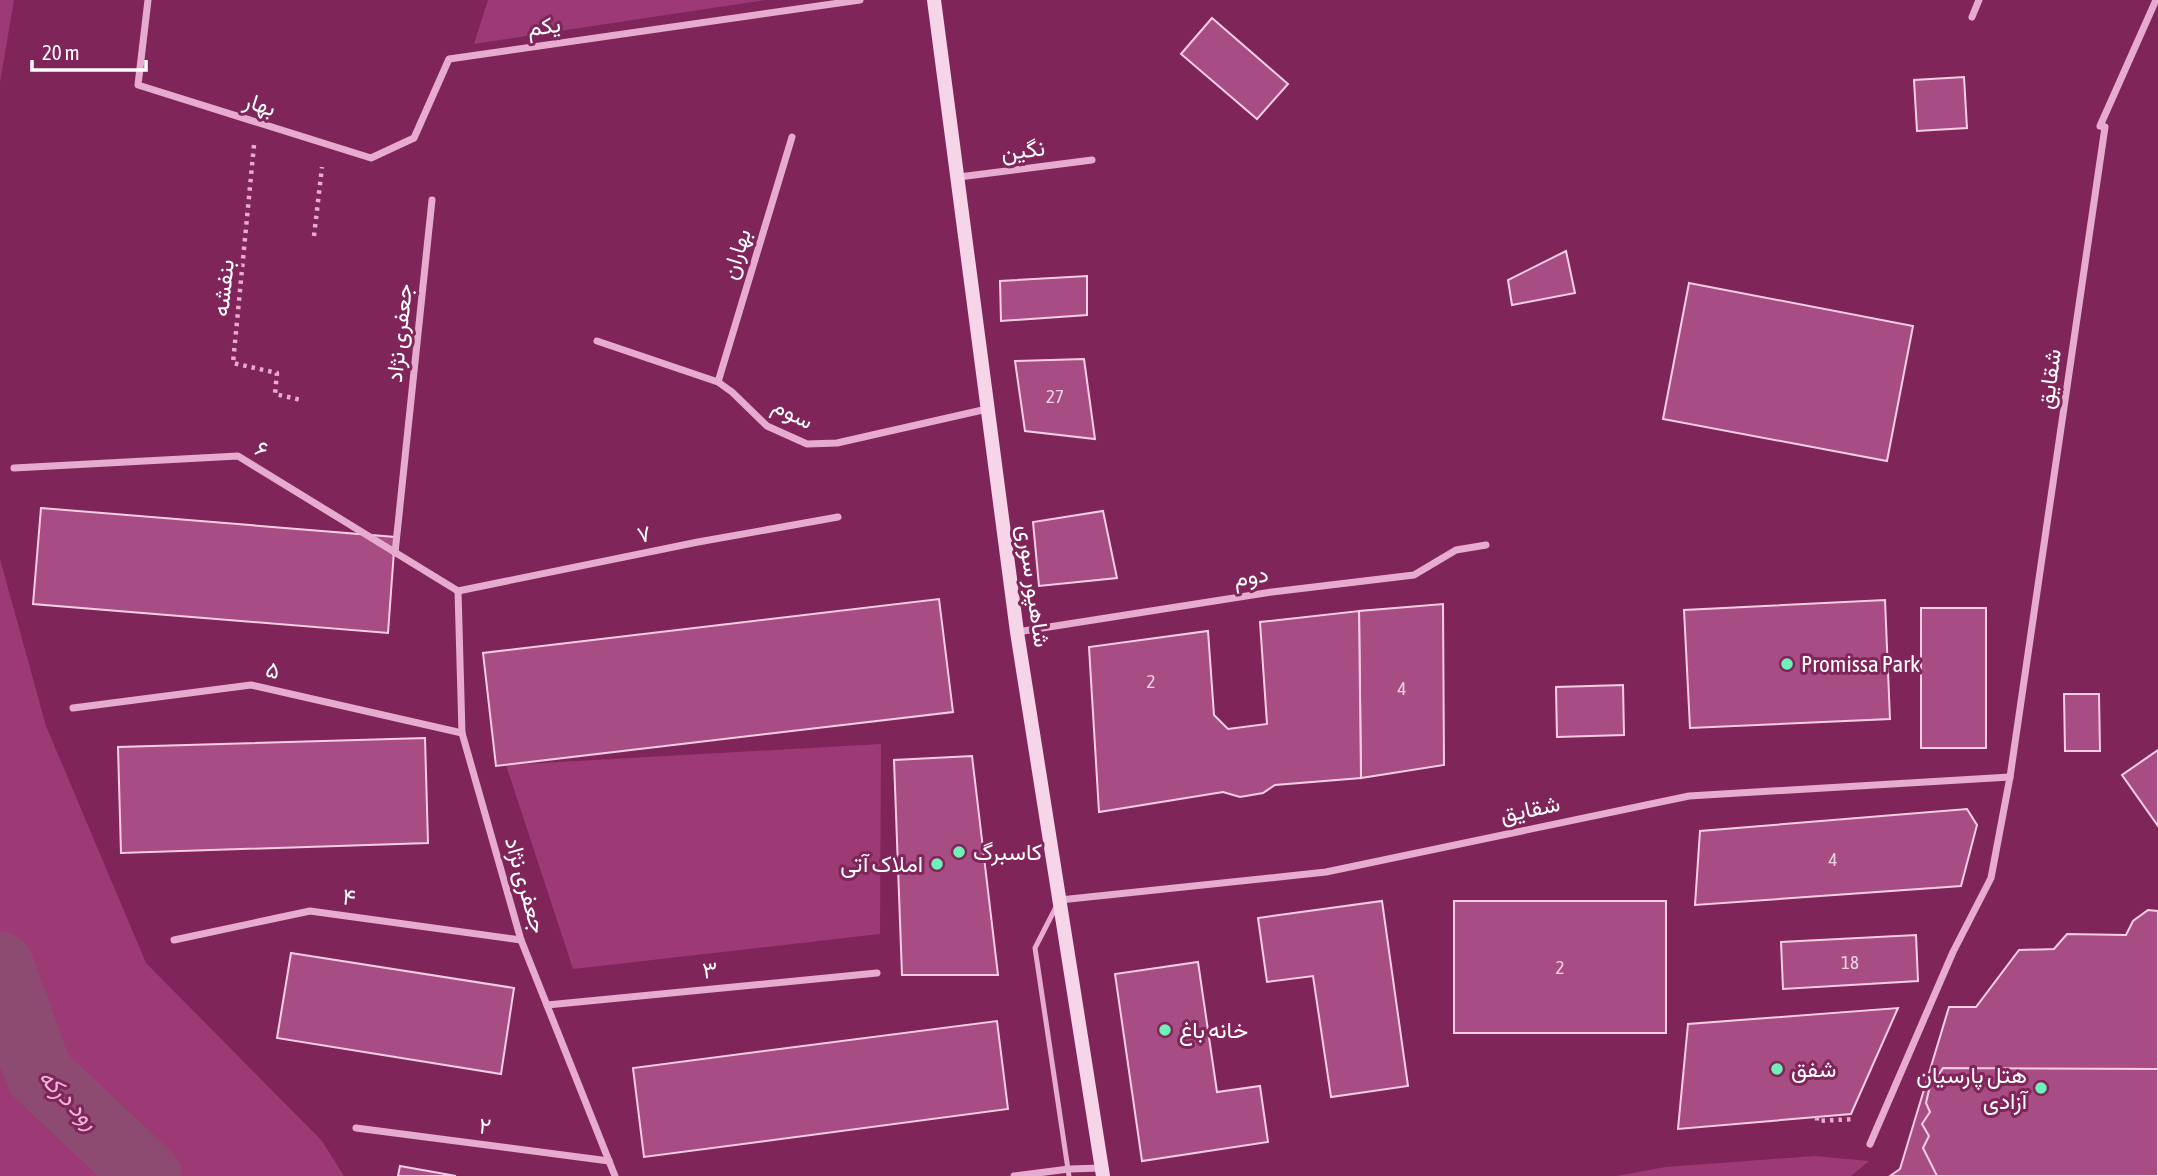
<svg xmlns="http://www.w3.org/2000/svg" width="2158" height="1176" viewBox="0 0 2158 1176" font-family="'Asap Condensed',Vazirmatn,sans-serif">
	<rect width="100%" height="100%" fill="#80255a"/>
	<g fill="#9d3975">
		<polygon points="0,0 14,0 0,82"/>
		<polygon points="488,0 765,0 474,44"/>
		<polygon points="0,559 46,726 146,963 322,1141 344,1176 0,1176"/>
		<polygon points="881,744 880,934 573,969 506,765"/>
		<polygon points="1815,1156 1869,1161 1851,1176 1617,1176 1665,1167"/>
	</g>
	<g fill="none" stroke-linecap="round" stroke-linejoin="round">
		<polyline stroke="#8d4b72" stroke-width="68" points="0,966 39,1074 148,1176"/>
	</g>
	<g fill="#a84d84" stroke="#f5cee6" stroke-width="2">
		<polygon points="1212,18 1288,84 1257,119 1181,54"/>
		<polygon points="1964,77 1967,128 1917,131 1914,80"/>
		<polygon points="1566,251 1575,293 1512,305 1508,280"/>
		<polygon points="1087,276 1087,315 1001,321 1000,281"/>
		<polygon points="1689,283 1913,326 1887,461 1663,419"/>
		<polygon points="1084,359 1095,439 1025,431 1015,361"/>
		<polygon points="41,508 395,537 388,633 33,604"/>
		<polygon points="1103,511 1117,578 1039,586 1033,522"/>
		<polygon points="939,599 953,712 496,766 483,653"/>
		<polygon points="1885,600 1890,719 1690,728 1684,610"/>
		<polygon points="1443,604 1444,765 1361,778 1359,611"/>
		<rect x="1921" y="608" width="65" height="140"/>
		<polygon points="1359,611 1361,778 1275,785 1263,793 1240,797 1223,792 1099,812 1089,647 1208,631 1214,715 1228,729 1267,724 1260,622"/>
		<polygon points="1623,685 1624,735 1557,737 1556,687"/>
		<polygon points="2064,694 2099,694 2100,751 2065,751"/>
		<polygon points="425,738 428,843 121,853 118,747"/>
		<polygon points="2158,750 2158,826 2122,775"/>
		<polygon points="972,756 998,975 902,975 894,760"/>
		<polygon points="1967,809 1977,825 1961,886 1695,905 1700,831"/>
		<polygon points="1382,901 1408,1086 1331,1097 1313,976 1267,982 1258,918"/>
		<rect x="1454" y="901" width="212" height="132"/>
		<polygon points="2148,910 2158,911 2158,1176 1890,1176 1900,1169 1949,1007 1976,1007 2019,950 2054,949 2067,934 2126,935 2133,921"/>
		<polygon points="1916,935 1918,981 1783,989 1781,942"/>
		<polygon points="291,953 514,988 501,1074 277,1038"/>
		<polygon points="1198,962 1217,1092 1260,1086 1268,1142 1142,1161 1115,974"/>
		<polygon points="1898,1008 1851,1114 1678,1129 1688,1024"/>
		<polygon points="997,1021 1008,1109 644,1157 633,1068"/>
		<polygon points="1943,1068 2158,1069 2158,1176 1937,1176 1923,1148 1929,1136 1922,1124 1930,1112 1926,1103 1929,1090"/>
		<polygon points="400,1166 456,1176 398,1176"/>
	</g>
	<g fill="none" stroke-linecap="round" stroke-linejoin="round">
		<g stroke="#e6abcf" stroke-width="4.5" stroke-dasharray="3.5 5" stroke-linecap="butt">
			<polyline points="254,145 233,363 277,373 275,394 301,400"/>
			<polyline points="314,236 322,167"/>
			<polyline points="1817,1117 1817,1121 1855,1119"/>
		</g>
		<polyline stroke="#e6abcf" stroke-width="5" points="1056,907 1035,948 1069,1176"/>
		<g stroke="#e6abcf" stroke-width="7">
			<polyline points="148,0 138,85 371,158 414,138 449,59 860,0"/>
			<polyline points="1972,17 1979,0"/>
			<polyline points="959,177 1092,160"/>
			<polyline points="597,341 718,382 732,392 767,426 807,444 837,443 987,409"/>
			<polyline points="718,382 792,137"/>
			<polyline points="14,468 238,456 458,591"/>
			<polyline points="395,553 432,200"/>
			<polyline points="458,591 462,733 521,940 615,1176"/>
			<polyline points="458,591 698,542 838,517"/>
			<polyline points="1017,632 1272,592 1414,575 1456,550 1486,545"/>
			<polyline points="73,708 251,685 462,733"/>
			<polyline points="1060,900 1326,872 1689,796 2010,777"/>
			<polyline points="174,940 310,911 521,940"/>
			<polyline points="547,1005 877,973"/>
			<polyline points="356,1128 609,1161"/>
			<polyline points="1870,1144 1953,952 1991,878 2010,777 2105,127 2100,126 2156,0"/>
			<polyline points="1014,1176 1069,1169 1102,1168"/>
		</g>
		<polyline stroke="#f6d5e8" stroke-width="14" points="934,0 1017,632 1103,1176"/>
	</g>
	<g fill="#6ff0b7" stroke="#80255a" stroke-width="2.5">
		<circle cx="1787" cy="664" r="7"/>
		<circle cx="959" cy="852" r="7"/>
		<circle cx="937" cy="864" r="7"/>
		<circle cx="1165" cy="1030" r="7"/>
		<circle cx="1777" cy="1069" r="7"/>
		<circle cx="2041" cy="1088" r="7"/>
	</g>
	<g text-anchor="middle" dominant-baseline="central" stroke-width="6" stroke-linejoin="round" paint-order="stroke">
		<g font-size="19" fill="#e9d2e0">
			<text x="1055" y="396">27</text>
			<text x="1151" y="681">2</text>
			<text x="1402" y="688">4</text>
			<text x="1833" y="859">4</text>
			<text x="1850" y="962">18</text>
			<text x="1560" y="967">2</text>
		</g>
		<g font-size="23" fill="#fff" stroke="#80255a">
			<text transform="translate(544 26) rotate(-8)">یکم</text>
			<text transform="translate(260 104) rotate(18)">بهار</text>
			<text transform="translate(1023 150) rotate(-7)">نگین</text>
			<text transform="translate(736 254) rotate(-73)">بهاران</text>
			<text transform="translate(223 288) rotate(-84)">بنفشه</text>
			<text transform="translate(399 333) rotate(-84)">جعفری نژاد</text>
			<text transform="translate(2049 379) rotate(-82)">شقایق</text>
			<text transform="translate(793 413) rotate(27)">سوم</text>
			<text transform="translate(262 449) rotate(31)">۶</text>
			<text transform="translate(644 534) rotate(-12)">۷</text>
			<text transform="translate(1251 576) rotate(-9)">دوم</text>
			<text transform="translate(1034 586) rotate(82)">شاهپور سوری</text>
			<text transform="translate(273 670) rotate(13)">۵</text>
			<text transform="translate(1530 809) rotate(-12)">شقایق</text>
			<text transform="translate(526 885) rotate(74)">جعفری نژاد</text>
			<text transform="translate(349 897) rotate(8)">۴</text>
			<text transform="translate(710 970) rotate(-6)">۳</text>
			<text transform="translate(485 1126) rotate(7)">۲</text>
		</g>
		<g font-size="23" fill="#fff" stroke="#80255a" text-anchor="start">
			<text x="1801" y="664">Promissa Park</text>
			<text x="973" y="852">کاسبرگ</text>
			<text x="923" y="864" text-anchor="end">املاک آتی</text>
			<text x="1179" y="1030">خانه باغ</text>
			<text x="1791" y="1069">شفق</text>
			<text x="2027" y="1075" text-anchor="end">هتل پارسیان<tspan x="2027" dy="26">آزادی</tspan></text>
		</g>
		<g font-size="24" font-style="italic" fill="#eeb6d8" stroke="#80255a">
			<text transform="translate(69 1099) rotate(46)">رود درکه</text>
		</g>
	</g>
	<path d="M32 60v10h114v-10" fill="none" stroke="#ffffff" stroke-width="3.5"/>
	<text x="42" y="60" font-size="21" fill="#ffffff" stroke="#80255a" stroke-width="5" paint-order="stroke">20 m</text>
</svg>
